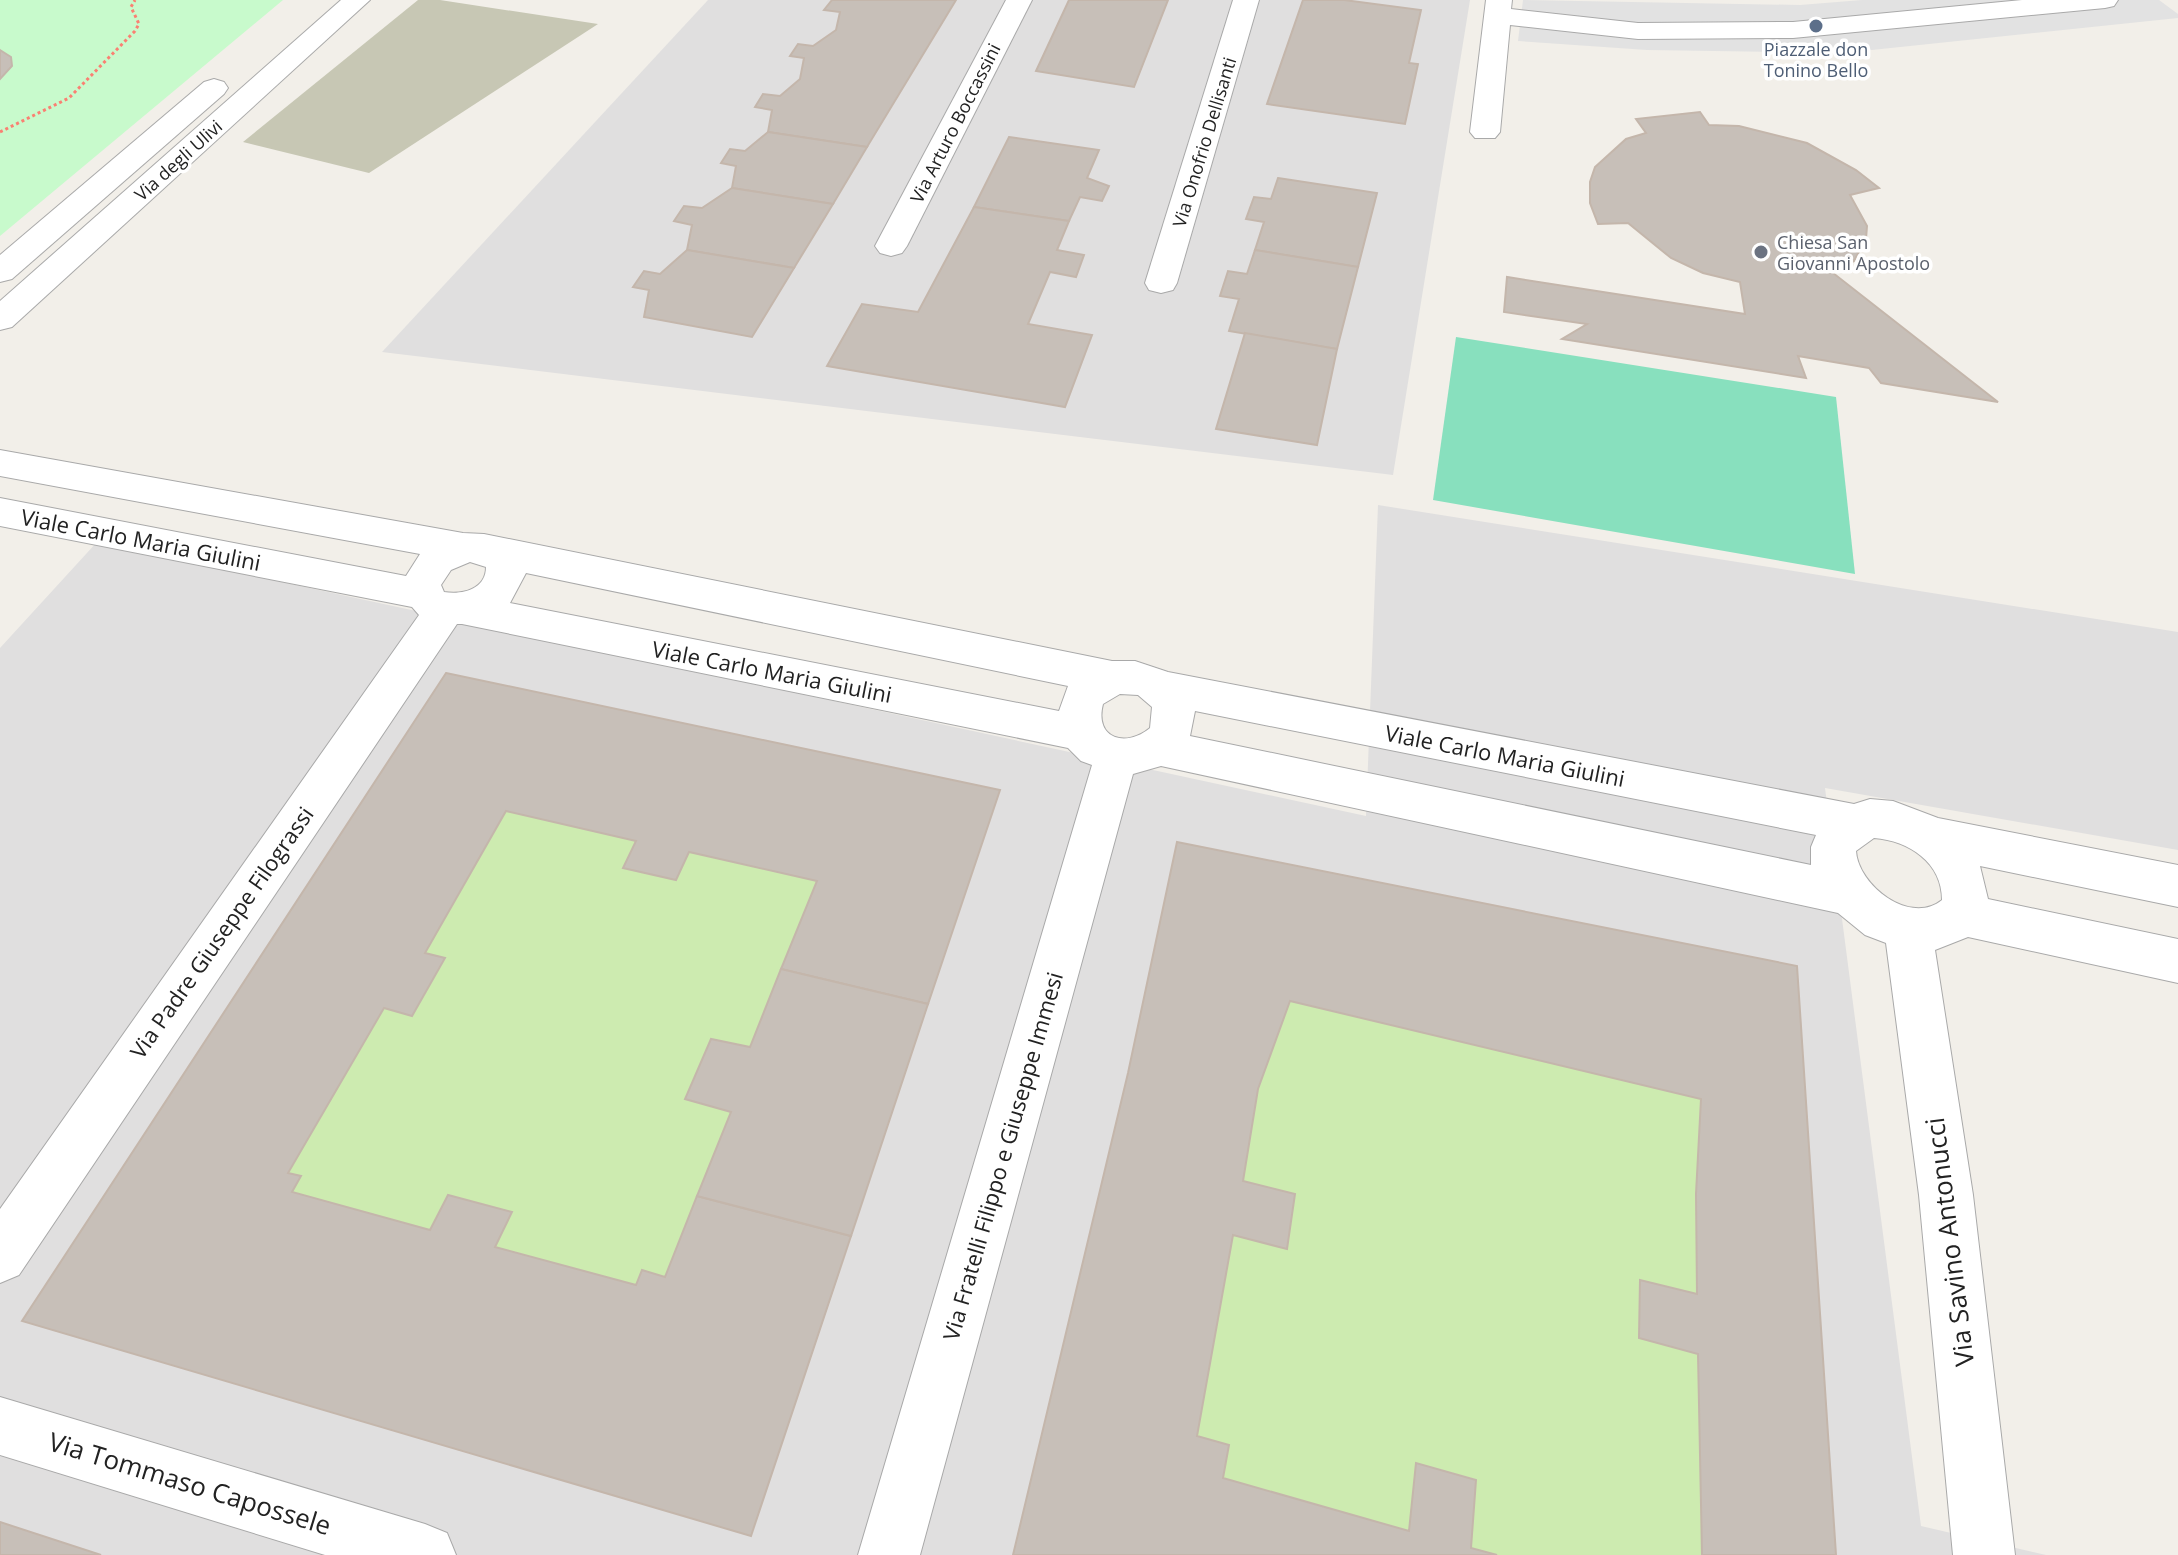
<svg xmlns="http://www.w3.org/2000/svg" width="2178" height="1555" viewBox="0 0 2178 1555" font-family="'Open Sans',sans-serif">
	<rect width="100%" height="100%" fill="#f2efe9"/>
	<g fill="#e0dfdf">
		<polygon points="708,0 1470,0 1393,475 382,352"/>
		<polygon points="1378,505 2178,632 2178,850 1825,788 1921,1526 2046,1555 0,1555 0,648 97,542 1366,816"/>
	</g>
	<polygon fill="#c7c7b4" points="418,0 440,0 598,24 369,173 243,142"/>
	<g fill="#cdebb0">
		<polygon points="506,811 636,841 623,868 675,880 689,852 817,881 750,1047 686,1099 731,1112 665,1277 642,1270 636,1285 495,1247 511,1212 448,1195 430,1230 292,1192 301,1176 288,1173 384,1008 413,1015 445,959 425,953"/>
		<polygon points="1290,1001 1701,1099 1697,1294 1639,1338 1698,1354 1702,1555 1497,1555 1471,1548 1475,1479 1416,1463 1409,1531 1223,1478 1229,1445 1197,1436 1233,1235 1287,1249 1295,1194 1243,1181 1258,1089"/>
	</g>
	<polygon fill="#c8facc" points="0,0 283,0 0,236"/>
	<polygon fill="#88e0be" points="1456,337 1836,397 1855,574 1433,500"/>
	<polygon fill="#e2e2e2" points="1523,0 1800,5 1862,0 2159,0 2178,14 2178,18 1843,53 1647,50 1518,41"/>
	<g fill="#c7bfb8" stroke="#c4b6ab" stroke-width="2">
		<polygon points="832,0 956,0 867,147 768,132 772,110 755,107 763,94 780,96 800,79 804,58 790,56 798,44 813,46 836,30 840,12 824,10"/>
		<polygon points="1069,0 1168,0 1134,87 1036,71"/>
		<polygon points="1303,0 1344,0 1421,10 1409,63 1418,64 1405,124 1267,104"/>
		<polygon points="0,50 11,57 12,66 0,79"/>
		<polygon points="1700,112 1709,125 1739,126 1807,143 1856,170 1879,188 1850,195 1867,226 1866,239 1854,261 1833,273 1998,402 1881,383 1869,368 1798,356 1806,378 1562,339 1587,324 1504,312 1507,277 1745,314 1740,282 1703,273 1671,258 1628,223 1598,224 1590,203 1590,182 1595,167 1626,139 1646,133 1636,119"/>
		<polygon points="768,132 867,147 833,204 732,188 736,166 721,163 730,149 745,151"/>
		<polygon points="1009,137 1099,150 1087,178 1109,186 1102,201 1080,197 1069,221 974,207"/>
		<polygon points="1278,178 1377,193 1358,267 1255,250 1264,222 1246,219 1254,197 1271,199"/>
		<polygon points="732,188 833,204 794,268 687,250 692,225 674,221 684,206 702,208"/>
		<polygon points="974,207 1069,221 1057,250 1084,255 1076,277 1050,272 1028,324 1092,335 1065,407 827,366 862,304 918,312"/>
		<polygon points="687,250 794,268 752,337 644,317 649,290 633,287 644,271 660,274"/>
		<polygon points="1255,250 1358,267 1337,349 1229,331 1239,299 1220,296 1228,271 1247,274"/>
		<polygon points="1245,333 1337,349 1317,445 1216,429"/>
		<polygon points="446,673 1000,790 928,1004 781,969 817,881 689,852 676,880 623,868 636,841 506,811 425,953 445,958 412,1016 384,1008 288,1173 301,1176 292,1192 430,1230 448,1195 512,1212 495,1247 636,1285 642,1270 665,1277 697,1196 851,1236 751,1536 22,1321"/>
		<polygon points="1177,842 1797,966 1836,1555 1702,1555 1698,1354 1639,1338 1640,1280 1697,1294 1696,1194 1701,1099 1290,1001 1258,1089 1243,1181 1295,1194 1287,1249 1233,1235 1197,1436 1229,1445 1223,1478 1409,1531 1416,1463 1476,1480 1471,1548 1497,1555 1013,1555 1128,1073"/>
		<polygon points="781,969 928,1004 851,1236 697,1196 731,1112 685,1099 711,1039 750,1047"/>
		<polygon points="0,1522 101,1555 0,1555"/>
	</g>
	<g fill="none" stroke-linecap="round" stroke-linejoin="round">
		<g stroke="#a9a9a9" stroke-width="2">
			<g id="minor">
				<polygon points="341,0 370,0 12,327 0,330 0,301"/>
				<polygon points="1006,0 1032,0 907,246 902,253 891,256 880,253 875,246"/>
				<polygon points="1233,0 1259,0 1177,283 1173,290 1161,293 1149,290 1145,283"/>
				<polygon points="1486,0 1512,0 1511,9 1638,23 1793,22 2022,0 2118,0 2114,6 2105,8 1793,38 1638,39 1510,25 1500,132 1495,138 1475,138 1470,132"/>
				<polygon points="214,79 224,82 228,88 224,94 12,279 0,282 0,255 204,82"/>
				<path d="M0,450L463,533L484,534L1112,661H1135L1168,672L1854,804L1870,799L1893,801L1938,818L2178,865V907L1980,866L1988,899L2178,939V983L1968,937L1935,950L1973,1195L2015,1555H1953L1919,1195L1886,943L1865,935L1838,913L1161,766L1133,774L920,1555H858L1092,765L1081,761L1068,748L462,624H457L19,1275L0,1283V1209L419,615L412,607L0,526V498L406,576L420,554L0,476ZM470,562L486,567C486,589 463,595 444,592L441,585L451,570ZM526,573L1068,686L1059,711L510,603ZM1120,694L1138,695L1152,707L1150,728C1126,748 1094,739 1103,704ZM1195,711L1816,835L1811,847V865L1190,736ZM1874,838C1909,841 1942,862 1942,900C1910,926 1858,885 1856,851Z"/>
				<polygon points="0,1397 425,1524 447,1533 456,1555 325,1555 0,1455"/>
			</g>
		</g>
		<polyline stroke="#fa8072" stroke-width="3" stroke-dasharray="3 3" stroke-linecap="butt" points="0,132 69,98 135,31 139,24 131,7 135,0"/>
		<use href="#minor" fill="#fff" fill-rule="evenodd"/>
	</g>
	<circle fill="#5c6f8a" stroke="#fff" stroke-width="3" cx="1816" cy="26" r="8"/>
	<circle fill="#6b7280" stroke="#fff" stroke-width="3" cx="1761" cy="252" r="8"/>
	<g text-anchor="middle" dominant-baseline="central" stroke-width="7" stroke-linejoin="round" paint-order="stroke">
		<g font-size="18" fill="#4e5e75" stroke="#fff">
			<text x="1816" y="49">Piazzale don<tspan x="1816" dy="21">Tonino Bello</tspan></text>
		</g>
		<g font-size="18" fill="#222" stroke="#fff">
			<text transform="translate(955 123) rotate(-63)">Via Arturo Boccassini</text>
			<text transform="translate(1204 142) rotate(-73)">Via Onofrio Dellisanti</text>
			<text transform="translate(178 160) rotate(-42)">Via degli Ulivi</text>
		</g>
		<g font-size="18" fill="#5b616d" stroke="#fff" text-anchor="start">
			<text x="1777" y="242">Chiesa San<tspan x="1777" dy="21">Giovanni Apostolo</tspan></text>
		</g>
		<g font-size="22" fill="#222" stroke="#fff">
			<text transform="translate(141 539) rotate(11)">Viale Carlo Maria Giulini</text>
			<text transform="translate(772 671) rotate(11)">Viale Carlo Maria Giulini</text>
			<text transform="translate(1505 755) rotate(11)">Viale Carlo Maria Giulini</text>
			<text transform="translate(221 932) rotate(-55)">Via Padre Giuseppe Filograssi</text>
			<text transform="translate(1002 1156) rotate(-74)">Via Fratelli Filippo e Giuseppe Immesi</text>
		</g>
		<g font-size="26" fill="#222" stroke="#fff">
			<text transform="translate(1949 1242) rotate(-97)">Via Savino Antonucci</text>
			<text transform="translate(190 1483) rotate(17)">Via Tommaso Capossele</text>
		</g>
	</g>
</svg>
